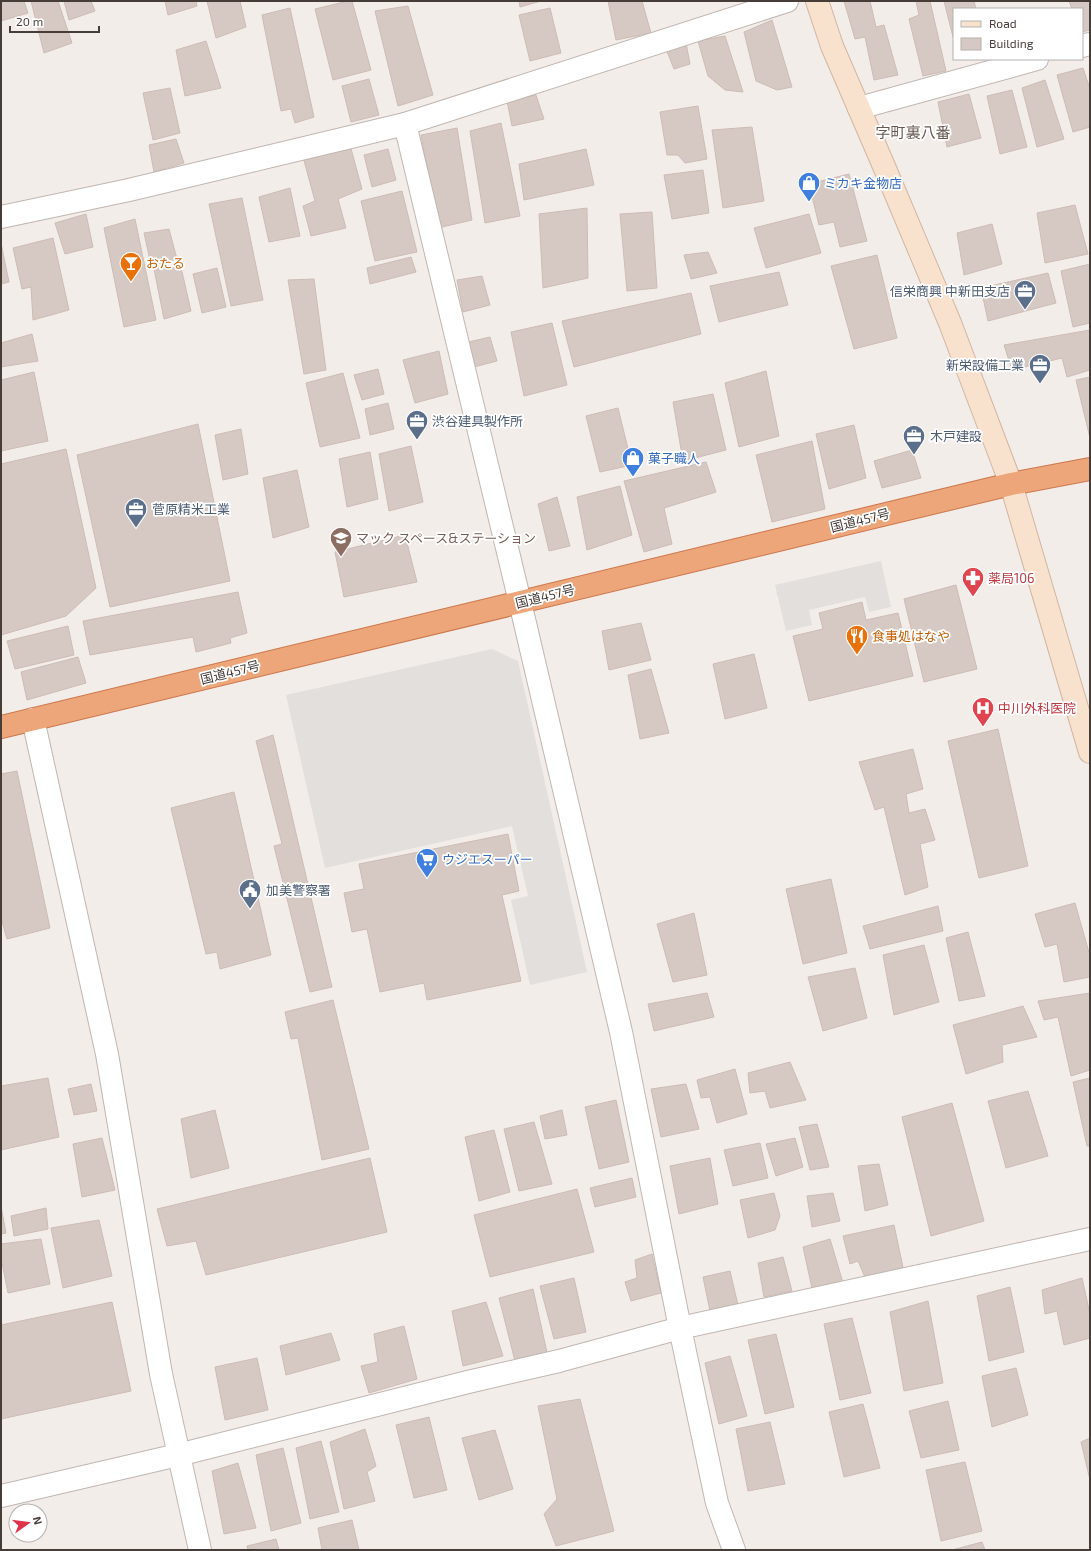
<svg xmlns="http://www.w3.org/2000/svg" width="1091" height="1551" viewBox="0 0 1091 1551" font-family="'Exo 2','Noto Sans JP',sans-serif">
	<rect width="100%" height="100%" fill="#f3edea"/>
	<g fill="#e2dfdd">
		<polygon points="881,561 891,607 869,612 865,597 809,610 812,625 786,631 775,585"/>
		<polygon points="492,649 518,661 587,972 530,985 511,900 528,896 512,826 325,868 286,695"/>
	</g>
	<g fill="#d6c9c3" stroke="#cdbcb4">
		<polygon points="1,1 24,1 28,13 1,21"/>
		<polygon points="31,1 58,1 72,43 44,53"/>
		<polygon points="64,1 91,1 95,11 69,20"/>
		<polygon points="165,1 196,1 197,6 168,15"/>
		<polygon points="207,1 240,1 246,27 216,38"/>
		<polygon points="348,1 352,1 371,70 333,80 315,9"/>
		<polygon points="519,1 541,1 520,7"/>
		<polygon points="608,1 642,1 651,33 616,40"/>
		<polygon points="844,1 870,1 876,27 884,25 898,75 874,80 865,37 855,39"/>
		<polygon points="916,1 930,1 946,71 923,76 909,19 919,15"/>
		<polygon points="944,1 974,1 976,9 954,9 954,41"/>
		<polygon points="1069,1 1090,1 1090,30 1082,32 1082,9 1072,9"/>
		<polygon points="408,6 433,95 398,106 375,11"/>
		<polygon points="290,8 314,117 295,123 291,109 281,111 262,15"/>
		<polygon points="550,8 561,53 530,61 519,15"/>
		<polygon points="772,20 792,87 777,90 756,81 744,32"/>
		<polygon points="725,36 743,92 725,90 708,76 698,41"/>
		<polygon points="206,41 221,88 185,96 176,50"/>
		<polygon points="686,43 690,64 674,69 666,49"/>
		<polygon points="1083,68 1090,89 1090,127 1073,132 1057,75"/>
		<polygon points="369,79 379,115 351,122 342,86"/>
		<polygon points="1045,80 1064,139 1037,147 1022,88"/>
		<polygon points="170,88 180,133 153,140 143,93"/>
		<polygon points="1012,90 1027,147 1000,154 987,96"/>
		<polygon points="969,94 981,138 947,147 938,102"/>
		<polygon points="536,95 544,119 512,126 507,101"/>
		<polygon points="698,106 707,159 685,163 678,155 667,155 660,112"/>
		<polygon points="501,123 520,216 485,223 470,131"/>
		<polygon points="752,127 764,201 723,208 712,130"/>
		<polygon points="457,128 472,220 438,228 421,135"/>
		<polygon points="176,139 184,163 154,172 149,145"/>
		<polygon points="350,145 362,189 338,199 346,228 311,236 303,206 315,201 303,157"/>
		<polygon points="388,149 396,180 372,187 364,155"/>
		<polygon points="586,149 594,185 524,200 519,164"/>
		<polygon points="703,170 709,213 672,219 664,175"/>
		<polygon points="849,174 867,241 840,247 834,222 819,225 809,184"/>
		<polygon points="290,188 300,236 269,242 259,197"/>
		<polygon points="402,191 417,252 375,261 361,201"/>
		<polygon points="242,198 263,300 231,306 209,204"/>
		<polygon points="1075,205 1088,254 1045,263 1037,213"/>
		<polygon points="587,208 588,278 543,288 539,214"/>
		<polygon points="652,212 657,288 627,291 620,214"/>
		<polygon points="86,214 93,247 65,254 55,223"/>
		<polygon points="809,214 821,253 766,268 754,228"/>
		<polygon points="135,219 156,320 124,327 104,228"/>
		<polygon points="992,224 1002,264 964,275 957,233"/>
		<polygon points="169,229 177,259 151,265 144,233"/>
		<polygon points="53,238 69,310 33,320 31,287 22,289 13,248"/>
		<polygon points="1,243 9,282 1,284"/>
		<polygon points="708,252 717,273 691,279 684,255"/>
		<polygon points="877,255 897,338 854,349 831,266"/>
		<polygon points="411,257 416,272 370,284 367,268"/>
		<polygon points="180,263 191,311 164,319 154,269"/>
		<polygon points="1090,264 1090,323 1073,327 1061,271"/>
		<polygon points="217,268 226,307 202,313 193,274"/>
		<polygon points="779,272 788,305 719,322 710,286"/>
		<polygon points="1048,273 1056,303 988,321 981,288"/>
		<polygon points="482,276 490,305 463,312 457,280"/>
		<polygon points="314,279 326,370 304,374 288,280"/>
		<polygon points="691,293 701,334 574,367 562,321"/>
		<polygon points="552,323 567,385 524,396 511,332"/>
		<polygon points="1090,330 1090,370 1067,377 1062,358 1012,370 1004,345"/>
		<polygon points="32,334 38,361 1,367 1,343"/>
		<polygon points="490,337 497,361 470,368 464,343"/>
		<polygon points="439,351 448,394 415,403 403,360"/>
		<polygon points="378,369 384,394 362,400 354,375"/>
		<polygon points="766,371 779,436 739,447 725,383"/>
		<polygon points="34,372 48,441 1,451 1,380"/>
		<polygon points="343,373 360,438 320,447 306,383"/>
		<polygon points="1090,377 1090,438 1076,380"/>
		<polygon points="713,394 726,450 683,461 673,402"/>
		<polygon points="388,403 394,429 370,435 365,409"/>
		<polygon points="618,408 632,465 600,472 586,416"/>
		<polygon points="198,424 230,581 110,607 77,455"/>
		<polygon points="854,425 866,478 829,489 816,434"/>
		<polygon points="241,429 248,474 223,480 215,435"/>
		<polygon points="812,441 825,509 772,522 756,455"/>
		<polygon points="411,446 423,502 389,511 379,454"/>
		<polygon points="66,449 96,588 66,616 1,635 1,464"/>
		<polygon points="912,450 921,478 882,488 874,461"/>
		<polygon points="370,452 378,499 347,507 339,459"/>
		<polygon points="706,462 716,492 664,508 672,544 644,552 624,481"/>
		<polygon points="297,470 309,527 273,538 263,478"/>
		<polygon points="620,486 632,535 587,550 577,497"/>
		<polygon points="557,497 570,546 549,551 538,504"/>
		<polygon points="405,535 417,582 344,597 335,552"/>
		<polygon points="956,585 977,669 924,682 904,599"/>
		<polygon points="238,592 247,633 230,638 231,643 196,652 193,637 90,655 83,621"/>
		<polygon points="862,602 866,620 898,613 913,676 809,701 793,636 823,629 819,613"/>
		<polygon points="641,623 651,660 609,670 602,631"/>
		<polygon points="68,626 74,655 15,669 7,641"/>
		<polygon points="754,654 767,708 725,719 713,664"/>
		<polygon points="78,657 86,683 27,700 21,672"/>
		<polygon points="651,669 669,733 640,739 628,675"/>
		<polygon points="998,729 1028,866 979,878 948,741"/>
		<polygon points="273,735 332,987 310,992 274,846 282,844 256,741"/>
		<polygon points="913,749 923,789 906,794 909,813 925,809 935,840 920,844 928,887 905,895 884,807 875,810 859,762"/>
		<polygon points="17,771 50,928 7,939 1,918 1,774"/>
		<polygon points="234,792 271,955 220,969 217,952 206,954 171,808"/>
		<polygon points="508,834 519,891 502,895 521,981 427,1000 424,983 380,992 367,929 352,932 344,893 364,889 359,864"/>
		<polygon points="831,879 847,953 803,964 786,889"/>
		<polygon points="1075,903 1090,956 1090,977 1064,982 1057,944 1045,947 1035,914"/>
		<polygon points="938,906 943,931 870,949 863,926"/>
		<polygon points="694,913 707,975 673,982 657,924"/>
		<polygon points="968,932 985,996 959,1001 946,938"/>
		<polygon points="924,945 939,1002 894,1015 883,955"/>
		<polygon points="855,968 867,1018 823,1031 808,977"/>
		<polygon points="707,993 714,1017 654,1031 648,1004"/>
		<polygon points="1090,993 1090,1070 1071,1076 1058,1017 1044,1020 1038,1001"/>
		<polygon points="333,1000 369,1149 322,1160 298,1038 291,1039 285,1012"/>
		<polygon points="1023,1006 1037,1037 1002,1045 1003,1062 966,1074 953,1025"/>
		<polygon points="790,1062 806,1100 770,1108 765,1091 750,1093 748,1073"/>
		<polygon points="735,1069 747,1114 717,1123 710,1097 701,1098 697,1080"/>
		<polygon points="48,1078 59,1137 1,1150 1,1086"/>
		<polygon points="1090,1078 1090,1146 1087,1146 1073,1082"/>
		<polygon points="91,1084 97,1111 74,1115 68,1089"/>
		<polygon points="686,1084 699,1129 661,1137 651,1089"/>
		<polygon points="1028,1091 1048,1156 1006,1168 988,1101"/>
		<polygon points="616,1100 629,1162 599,1169 585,1107"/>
		<polygon points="952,1103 984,1221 931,1236 902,1117"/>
		<polygon points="215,1110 229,1168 191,1178 181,1119"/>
		<polygon points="562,1110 567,1135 545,1139 540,1116"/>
		<polygon points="534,1122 552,1184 519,1191 504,1129"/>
		<polygon points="817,1124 829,1167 810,1170 799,1127"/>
		<polygon points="494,1130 510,1192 479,1201 465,1137"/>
		<polygon points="102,1138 115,1190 82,1197 73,1144"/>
		<polygon points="795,1138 803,1167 776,1176 766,1144"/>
		<polygon points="760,1143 768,1178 733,1186 724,1150"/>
		<polygon points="370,1158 387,1232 206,1275 196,1241 167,1246 157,1209"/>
		<polygon points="710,1158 718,1204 679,1214 670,1166"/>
		<polygon points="879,1164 888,1205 865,1211 858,1166"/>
		<polygon points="632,1178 636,1197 595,1207 590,1188"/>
		<polygon points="577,1189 594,1252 490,1277 474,1215"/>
		<polygon points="774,1193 780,1216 775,1230 748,1238 740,1200"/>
		<polygon points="833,1193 840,1221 812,1227 807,1196"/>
		<polygon points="1,1206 6,1233 1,1234"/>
		<polygon points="46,1208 48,1229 14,1236 11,1216"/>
		<polygon points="99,1220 112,1276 63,1288 51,1228"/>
		<polygon points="894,1225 904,1272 867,1282 858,1261 850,1264 843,1236"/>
		<polygon points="41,1239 50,1284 8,1293 1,1258 1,1244"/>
		<polygon points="830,1239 844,1286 813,1293 803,1247"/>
		<polygon points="652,1254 661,1293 631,1301 625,1282 637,1278 635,1260"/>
		<polygon points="783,1257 792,1291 764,1297 758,1263"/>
		<polygon points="730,1271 738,1305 710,1311 703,1277"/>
		<polygon points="574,1278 586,1332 554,1339 540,1286"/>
		<polygon points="1082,1278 1090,1314 1090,1338 1064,1345 1057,1311 1045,1314 1042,1290"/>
		<polygon points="1010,1287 1024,1352 989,1361 977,1296"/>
		<polygon points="533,1289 548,1357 516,1365 499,1298"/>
		<polygon points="928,1301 943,1383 904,1391 890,1312"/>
		<polygon points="112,1302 131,1391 1,1419 1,1325"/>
		<polygon points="486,1302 503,1356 463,1366 452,1311"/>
		<polygon points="852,1318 871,1393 840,1400 824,1324"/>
		<polygon points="404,1326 417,1379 369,1393 361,1366 378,1362 374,1334"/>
		<polygon points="331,1333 340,1360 286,1375 280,1346"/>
		<polygon points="776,1334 794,1407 765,1414 748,1340"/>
		<polygon points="730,1356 747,1416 719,1424 705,1363"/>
		<polygon points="257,1358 268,1410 225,1420 215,1367"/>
		<polygon points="1016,1368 1028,1415 992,1427 982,1376"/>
		<polygon points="580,1399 614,1531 556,1546 544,1514 557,1499 538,1406"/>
		<polygon points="948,1401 959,1450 921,1458 909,1411"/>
		<polygon points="863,1404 880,1468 844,1477 829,1412"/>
		<polygon points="429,1417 447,1490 414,1498 396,1425"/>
		<polygon points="770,1422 785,1484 748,1491 736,1429"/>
		<polygon points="365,1429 376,1466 367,1472 375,1501 344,1509 330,1442"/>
		<polygon points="495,1430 513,1489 479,1500 462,1438"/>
		<polygon points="1090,1438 1090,1480 1081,1442"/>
		<polygon points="321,1441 339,1512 310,1519 296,1448"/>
		<polygon points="283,1448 301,1523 271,1531 256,1455"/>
		<polygon points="965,1462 982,1531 941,1541 926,1470"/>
		<polygon points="238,1463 256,1528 224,1534 212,1471"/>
		<polygon points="352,1520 359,1550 322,1550 318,1528"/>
		<polygon points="276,1539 279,1550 248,1550 247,1546"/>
		<polygon points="982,1542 985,1550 952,1550"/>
	</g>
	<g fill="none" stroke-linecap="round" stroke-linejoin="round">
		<g stroke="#c0b6b0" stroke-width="24">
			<g id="street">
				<polyline points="1082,46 1090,44"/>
				<polyline points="859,108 1037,59"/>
				<polyline points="405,124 520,602 621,1032 680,1328 717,1503 734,1550"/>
				<polyline points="1,217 129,190 405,124 787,1"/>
				<polyline points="33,719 107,1054 161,1374 200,1550"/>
				<polyline points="1,1496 178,1455 468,1382 559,1361 680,1328 1090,1239"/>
			</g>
		</g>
		<g stroke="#d0b6a0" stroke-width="24">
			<polyline id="secondary" points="817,1 832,46 886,171 950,323 1011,484 1090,752"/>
		</g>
		<g stroke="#cb774b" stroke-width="24">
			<polyline id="highway" points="1,727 1011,484 1090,469"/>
		</g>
		<use href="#street" stroke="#fff" stroke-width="22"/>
		<use href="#secondary" stroke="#f8e2ce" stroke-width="22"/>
		<use href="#highway" stroke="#eda57a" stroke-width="22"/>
	</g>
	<defs>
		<g id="shop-pin" transform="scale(1.15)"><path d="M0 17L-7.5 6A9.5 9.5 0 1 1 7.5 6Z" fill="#3f7fe0" stroke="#fff"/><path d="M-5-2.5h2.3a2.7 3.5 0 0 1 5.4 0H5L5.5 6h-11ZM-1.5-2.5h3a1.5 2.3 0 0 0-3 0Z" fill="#fff"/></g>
		<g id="bar-pin" transform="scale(1.15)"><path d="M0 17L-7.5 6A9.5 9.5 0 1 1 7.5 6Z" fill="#e8710a" stroke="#fff"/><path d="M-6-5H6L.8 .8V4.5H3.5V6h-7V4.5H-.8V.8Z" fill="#fff"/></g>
		<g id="office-pin" transform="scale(1.15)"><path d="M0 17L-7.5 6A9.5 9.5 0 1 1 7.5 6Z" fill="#5c6f8a" stroke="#fff"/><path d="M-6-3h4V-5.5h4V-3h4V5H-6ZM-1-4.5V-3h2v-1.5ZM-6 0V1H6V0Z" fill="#fff"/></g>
		<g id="school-pin" transform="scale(1.15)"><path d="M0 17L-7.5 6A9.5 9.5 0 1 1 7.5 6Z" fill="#8d6e63" stroke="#fff"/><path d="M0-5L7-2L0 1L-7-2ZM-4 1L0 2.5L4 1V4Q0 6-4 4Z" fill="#fff"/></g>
		<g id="pharmacy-pin" transform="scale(1.15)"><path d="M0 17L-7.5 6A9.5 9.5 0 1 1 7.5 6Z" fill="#e0444e" stroke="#fff"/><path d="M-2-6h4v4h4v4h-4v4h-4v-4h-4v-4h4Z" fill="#fff"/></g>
		<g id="restaurant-pin" transform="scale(1.15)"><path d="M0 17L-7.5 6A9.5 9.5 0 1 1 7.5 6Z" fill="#e8710a" stroke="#fff"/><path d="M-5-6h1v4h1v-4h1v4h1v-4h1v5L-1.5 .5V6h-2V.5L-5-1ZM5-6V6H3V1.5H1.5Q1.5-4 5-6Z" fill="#fff"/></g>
		<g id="hospital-pin" transform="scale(1.15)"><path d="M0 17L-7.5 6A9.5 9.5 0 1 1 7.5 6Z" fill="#e0444e" stroke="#fff"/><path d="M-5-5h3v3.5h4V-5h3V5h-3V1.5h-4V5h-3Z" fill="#fff"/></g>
		<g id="supermarket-pin" transform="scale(1.15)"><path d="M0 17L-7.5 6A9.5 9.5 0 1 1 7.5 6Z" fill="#3f7fe0" stroke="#fff"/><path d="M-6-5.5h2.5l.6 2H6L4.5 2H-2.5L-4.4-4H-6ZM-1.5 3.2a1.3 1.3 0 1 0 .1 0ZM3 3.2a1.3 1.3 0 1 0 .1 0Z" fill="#fff"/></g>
		<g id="civic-pin" transform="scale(1.15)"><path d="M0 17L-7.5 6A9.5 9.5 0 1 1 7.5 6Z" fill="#5c6f8a" stroke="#fff"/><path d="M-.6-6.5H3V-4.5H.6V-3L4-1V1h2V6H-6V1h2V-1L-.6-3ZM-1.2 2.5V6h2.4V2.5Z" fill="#fff"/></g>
	</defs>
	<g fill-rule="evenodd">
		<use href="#shop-pin" x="809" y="183"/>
		<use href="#bar-pin" x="131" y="263"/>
		<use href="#office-pin" x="1025" y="291"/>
		<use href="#office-pin" x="1040" y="365"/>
		<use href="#office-pin" x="417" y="421"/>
		<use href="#office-pin" x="914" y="436"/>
		<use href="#shop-pin" x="633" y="458"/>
		<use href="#office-pin" x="136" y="509"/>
		<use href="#school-pin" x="341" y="538"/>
		<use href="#pharmacy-pin" x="973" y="578"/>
		<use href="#restaurant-pin" x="857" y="636"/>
		<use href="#hospital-pin" x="983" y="708"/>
		<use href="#supermarket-pin" x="427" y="859"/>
		<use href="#civic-pin" x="250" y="890"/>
	</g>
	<g text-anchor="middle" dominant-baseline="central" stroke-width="3.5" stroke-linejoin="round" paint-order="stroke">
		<g font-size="13" fill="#366cbe" stroke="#fff" text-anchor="start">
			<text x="824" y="183">ミカキ金物店</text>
			<text x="648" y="458">菓子職人</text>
			<text x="442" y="859">ウジエスーパー</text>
		</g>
		<g font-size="13" fill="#c56008" stroke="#fff" text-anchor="start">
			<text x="146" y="263">おたる</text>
			<text x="872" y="636">食事処はなや</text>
		</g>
		<g font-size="13" fill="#4e5e75" stroke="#fff" text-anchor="start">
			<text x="1010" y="291" text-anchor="end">信栄商興 中新田支店</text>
			<text x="1024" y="365" text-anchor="end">新栄設備工業</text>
			<text x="432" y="421">渋谷建具製作所</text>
			<text x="930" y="436">木戸建設</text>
			<text x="152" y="509">菅原精米工業</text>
			<text x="266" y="890">加美警察署</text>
		</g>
		<g font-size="13" fill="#463d39" stroke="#fff">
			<text transform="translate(860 520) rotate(-14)">国道457号</text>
			<text transform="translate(545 596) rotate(-14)">国道457号</text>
			<text transform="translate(230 672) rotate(-14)">国道457号</text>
		</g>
		<g font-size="13" fill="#785e54" stroke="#fff" text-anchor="start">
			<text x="356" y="538">マック スペース&amp;ステーション</text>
		</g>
		<g font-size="13" fill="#be3a42" stroke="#fff" text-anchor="start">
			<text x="988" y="578">薬局106</text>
			<text x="998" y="708">中川外科医院</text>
		</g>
		<g font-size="15" fill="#675851" stroke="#fff">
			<text x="913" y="132">字町裏八番</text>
		</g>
	</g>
	<rect width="1091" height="1551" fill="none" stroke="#463d39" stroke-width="4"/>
	<rect x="953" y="8" width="130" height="52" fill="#ffffff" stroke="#b5b1b0"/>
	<rect x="961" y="21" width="20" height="6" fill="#f8e2ce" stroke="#b5b1b0"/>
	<text x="989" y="28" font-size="12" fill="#463d39">Road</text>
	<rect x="961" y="38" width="20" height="12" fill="#d6c9c3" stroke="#b5b1b0"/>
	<text x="989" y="48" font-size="12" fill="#463d39">Building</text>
	<g transform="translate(28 1523) rotate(76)"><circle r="19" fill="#ffffff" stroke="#b5b1b0"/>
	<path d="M0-3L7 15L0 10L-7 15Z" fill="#e0334b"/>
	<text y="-6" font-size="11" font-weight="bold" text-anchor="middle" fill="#463d39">N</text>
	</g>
	<path d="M10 26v6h89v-6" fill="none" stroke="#463d39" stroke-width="2"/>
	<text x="16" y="26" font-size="12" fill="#463d39" stroke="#ffffff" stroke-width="3" paint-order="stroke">20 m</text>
</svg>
